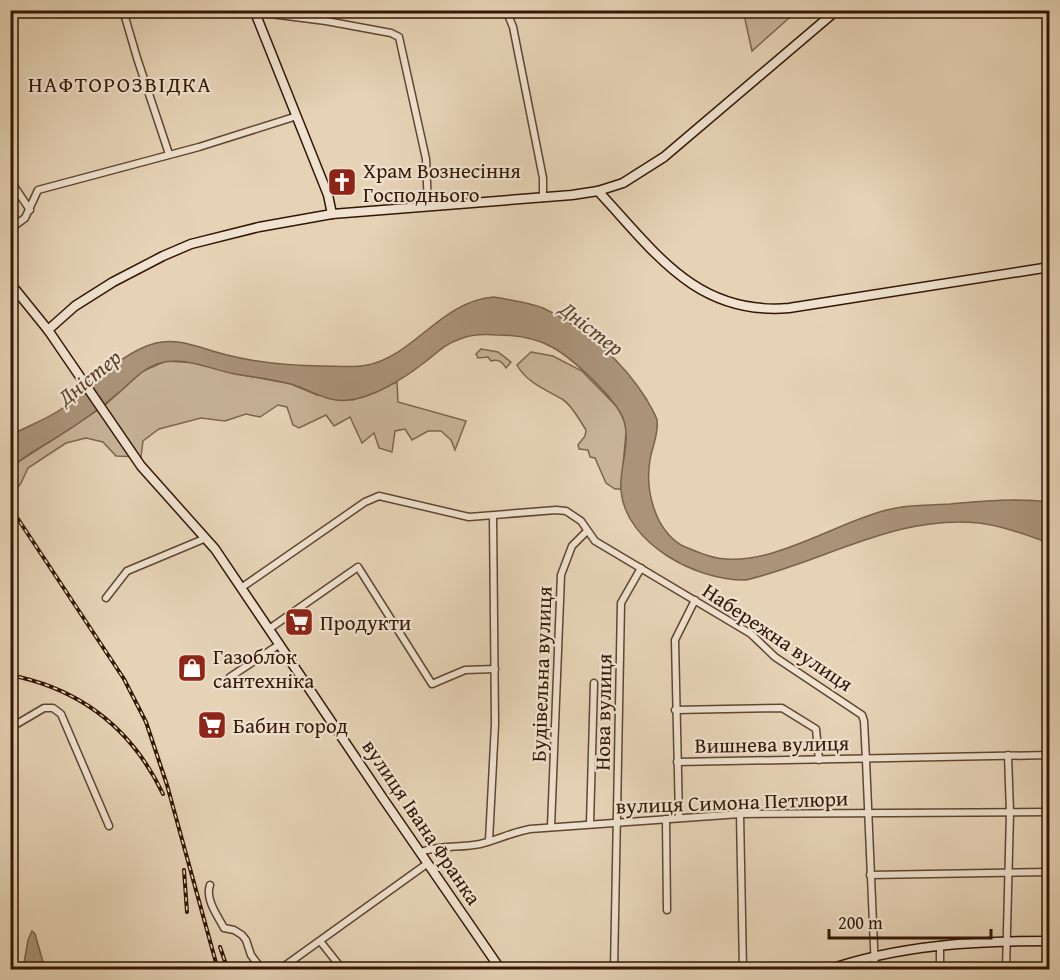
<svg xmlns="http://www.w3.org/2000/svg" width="1060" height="980" viewBox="0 0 1060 980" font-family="'Gentium Book Plus',serif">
	<rect width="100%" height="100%" fill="#e6d3b6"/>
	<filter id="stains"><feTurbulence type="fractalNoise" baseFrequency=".00333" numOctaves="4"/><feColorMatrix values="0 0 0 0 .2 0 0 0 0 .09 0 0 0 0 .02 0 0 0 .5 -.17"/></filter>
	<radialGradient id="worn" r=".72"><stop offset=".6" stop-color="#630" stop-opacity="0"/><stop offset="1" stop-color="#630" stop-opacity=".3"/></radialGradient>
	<g fill="#c8b398" stroke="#7e654e" stroke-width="1.5">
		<polygon points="743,10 797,10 797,11 752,51"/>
		<path d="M481,349L498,352L511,362L506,368C502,361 498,359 491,361L488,357L478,358L476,354Z"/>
		<path d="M531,352L553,356L582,371L618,408L625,422L626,432L621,489H615L606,483L595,458L590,457L588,450L579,449L578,445L585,436L586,430C580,421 572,405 562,399C546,390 526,382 517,365Z"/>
		<polygon points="166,361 196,363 232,373 291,384 317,395 353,400 397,382 398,402 466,421 455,450 451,440 441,431 428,431 412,440 405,429 395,431 392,452 379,448 374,433 362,443 350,417 334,426 326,415 299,428 293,425 287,407 278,405 260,417 246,414 225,421 201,418 159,429 143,441 141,457 116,456 103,442 86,438 66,443 28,468 21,483 12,495 12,466 104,406 143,371"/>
	</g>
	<g fill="#aa9379" stroke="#7b614a" stroke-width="1.5">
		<path d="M494,297C510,300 528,302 543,308C584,327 623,361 647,400C650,406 655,413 657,420C659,434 652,447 650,460C645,489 654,528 681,545C689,549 698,552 706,555C760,574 830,525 883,511C904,505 928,505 950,504C984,501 1016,498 1049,502V543C1027,535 1003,526 979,523C897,514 823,562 746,580C697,581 626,544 621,491C619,468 631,443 624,421C617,399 572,358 552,347C535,338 516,335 497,335C485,334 472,334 460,339C444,344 434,356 421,365C403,379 372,398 349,400C328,403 311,390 291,384C273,379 253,377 235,374C209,369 183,355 157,364C143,369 133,380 123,389C101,408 79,424 54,439C40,448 23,456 11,468V435C28,426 47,419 63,408C94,387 118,353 156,343C180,337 204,350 227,355C259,363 289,366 322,366C337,366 353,368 367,365C414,356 441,301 494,297Z"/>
		<polygon points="32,931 35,934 45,969 23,969 28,940"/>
	</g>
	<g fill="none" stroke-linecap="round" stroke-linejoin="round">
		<g stroke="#614630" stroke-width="9">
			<g id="street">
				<polyline points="123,10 137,58 169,154"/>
				<polyline points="506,10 513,27 543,178 543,198"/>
				<polyline points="255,12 326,21 391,33 399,37 426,159 428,206"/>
				<polyline points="10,180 30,210"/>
				<polyline points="10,229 25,218 38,190 199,147 297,116"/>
				<polyline points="241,588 365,502 379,496 469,517 556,510 566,511 581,521 595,541 751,634 775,657 862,715 864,721 866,760 875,970"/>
				<polyline points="106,598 127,571 206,538"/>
				<polyline points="269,629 358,567 432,684 465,670 495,669"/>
				<polyline points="230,677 280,644"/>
				<polyline points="675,710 782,708 816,729 819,760"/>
				<polyline points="10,728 44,708 53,708 61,714 109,826"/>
				<polyline points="677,762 1050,755"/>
				<polyline points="740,814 743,970"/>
				<polyline points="679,818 675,640 695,600"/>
				<polyline points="666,819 667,910"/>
				<polyline points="590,824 594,683"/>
				<polyline points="551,827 561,575 572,546 587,531"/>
				<polyline points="489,841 495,724 493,516"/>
				<path d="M420,852C441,845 460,848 480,844C497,840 513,832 530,829L740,814L1050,812"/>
				<polyline points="870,875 1050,872"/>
				<path d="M210,885C205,899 217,915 224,928L234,930L242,935L246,940L251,955L262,970"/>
				<polyline points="320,941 343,970"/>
				<polyline points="279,970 428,863"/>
				<polyline points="614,970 621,603 641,568"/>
				<polyline points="940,970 940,945"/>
				<polyline points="1006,970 1010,812 1008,755"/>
			</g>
		</g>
		<g stroke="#351704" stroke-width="11">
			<g id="secondary">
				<polyline points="254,10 328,195 332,214"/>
				<path d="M598,191C654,251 696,316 789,308L1050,267"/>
				<polyline points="10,283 48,330 141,466 215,549 382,797 501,970"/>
				<polyline points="48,330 75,306 113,282 163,256 191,244 259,227 332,214 572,195 598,191 623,183 664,157 837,10"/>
				<path d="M827,970C899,945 974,941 1050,941"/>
			</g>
		</g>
		<use href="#street" stroke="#efe2d0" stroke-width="6"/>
		<use href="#secondary" stroke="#efe2d0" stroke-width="8"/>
		<g stroke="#351704" stroke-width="4">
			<g id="rail">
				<polyline points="10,507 124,679 146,722 167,785 218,970"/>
				<path d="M10,675C81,689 132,729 163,794"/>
				<polyline points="184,870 187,912"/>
				<polyline points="220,947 228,970"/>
			</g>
		</g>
		<use href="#rail" stroke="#efe2d0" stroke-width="1.5" stroke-dasharray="4.5" stroke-linecap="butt"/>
	</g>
	<defs>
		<g id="church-square" transform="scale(1.5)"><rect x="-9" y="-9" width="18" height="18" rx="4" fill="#8f2418" stroke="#efe2d0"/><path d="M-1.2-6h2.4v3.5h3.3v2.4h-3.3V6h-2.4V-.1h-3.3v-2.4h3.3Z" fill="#fff"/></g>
		<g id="supermarket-square" transform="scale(1.5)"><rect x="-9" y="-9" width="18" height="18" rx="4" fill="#8f2418" stroke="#efe2d0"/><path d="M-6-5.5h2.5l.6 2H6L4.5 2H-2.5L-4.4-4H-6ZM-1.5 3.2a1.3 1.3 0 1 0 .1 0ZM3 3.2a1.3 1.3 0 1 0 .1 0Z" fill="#fff"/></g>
		<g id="shop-square" transform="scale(1.5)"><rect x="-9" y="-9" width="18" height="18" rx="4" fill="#8f2418" stroke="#efe2d0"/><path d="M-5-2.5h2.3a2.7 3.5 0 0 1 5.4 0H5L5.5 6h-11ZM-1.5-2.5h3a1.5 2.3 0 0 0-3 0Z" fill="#fff"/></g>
	</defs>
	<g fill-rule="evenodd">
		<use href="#church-square" x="342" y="182"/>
		<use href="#supermarket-square" x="299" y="622"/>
		<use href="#shop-square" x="192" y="668"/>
		<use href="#supermarket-square" x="212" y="725"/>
	</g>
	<g text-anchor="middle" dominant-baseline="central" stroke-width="4.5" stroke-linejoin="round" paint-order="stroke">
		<g font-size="21" fill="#351704" stroke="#efe2d0" text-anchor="start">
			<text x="363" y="170">Храм Вознесіння<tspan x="363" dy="24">Господнього</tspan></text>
			<text x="320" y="622">Продукти</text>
			<text x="213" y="656">Газоблок<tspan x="213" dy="24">сантехніка</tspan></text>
			<text x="233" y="725">Бабин город</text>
		</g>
		<g font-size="21" fill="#351704" stroke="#efe2d0">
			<text transform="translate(778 637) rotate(34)">Набережна вулиця</text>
			<text transform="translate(541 674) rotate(-88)">Будівельна вулиця</text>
			<text transform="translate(603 712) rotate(-89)">Нова вулиця</text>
			<text transform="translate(772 744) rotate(-1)">Вишнева вулиця</text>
			<text transform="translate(732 802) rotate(-2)">вулиця Симона Петлюри</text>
			<text transform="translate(422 822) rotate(56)">вулиця Івана Франка</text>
		</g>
		<g font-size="22" letter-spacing="1.5" fill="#351704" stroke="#efe2d0">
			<text x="120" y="84">НАФТОРОЗВІДКА</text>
		</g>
		<g font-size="22" font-style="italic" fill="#5e422d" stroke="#efe2d0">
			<text transform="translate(592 328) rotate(38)">Дністер</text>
			<text transform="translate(89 377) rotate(-39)">Дністер</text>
		</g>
	</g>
	<rect width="1060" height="980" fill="none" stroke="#e6d3b6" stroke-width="36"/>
	<rect x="12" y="12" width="1036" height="956" fill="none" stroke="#351704" stroke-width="3"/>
	<rect x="18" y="18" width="1024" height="944" fill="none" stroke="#351704" stroke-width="1.5"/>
	<path d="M829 929v9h162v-9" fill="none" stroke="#351704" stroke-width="3"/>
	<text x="838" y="929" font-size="18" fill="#351704" stroke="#efe2d0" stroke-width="4.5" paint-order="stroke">200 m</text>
	<rect width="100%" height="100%" filter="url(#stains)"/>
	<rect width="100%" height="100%" fill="url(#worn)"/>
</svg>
